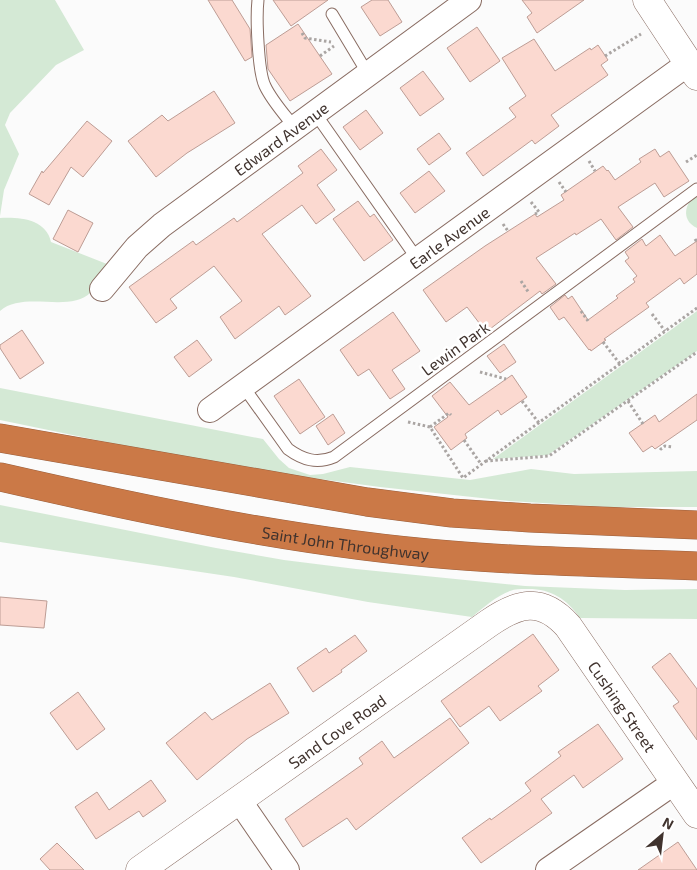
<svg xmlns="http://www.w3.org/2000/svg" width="697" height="870" viewBox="0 0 697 870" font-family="'Exo 2',sans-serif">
	<rect width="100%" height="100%" fill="#fbfbfb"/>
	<g fill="#d4e9d5">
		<polygon points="0,0 55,0 84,50 56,65 10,113 5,125 19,154 4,190 0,216"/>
		<path d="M697,193V228C680,220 685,203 697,193Z"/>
		<path d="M0,218C20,217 46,219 51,242L107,264C102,273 98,284 91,292C70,314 24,290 0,311Z"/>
		<polygon points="697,311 697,351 548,455 493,459"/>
		<polygon points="0,388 263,439 279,459 289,468 310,475 323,474 350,467 470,480 531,469 574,474 697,471 697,507 609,507 509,501 380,487 275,473 251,472 0,420"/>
		<path d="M0,505L216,548L284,560L356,569L525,586L625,590L697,589V619L580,618C566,598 550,588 525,589C520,589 515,589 510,591C496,596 483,608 472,617L368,602L234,577L0,542Z"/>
	</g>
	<g fill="#fbd9d0" stroke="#bd9d95">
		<polygon points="208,0 232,0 250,29 252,57 245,61"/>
		<polygon points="273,0 328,0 291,26"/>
		<polygon points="372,0 388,0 402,22 380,36 361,7"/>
		<polygon points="522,0 584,0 537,33 527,17 532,13"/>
		<polygon points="298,24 332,74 290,101 268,69 266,45"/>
		<polygon points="477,27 500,61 470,82 447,48"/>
		<polygon points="534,39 555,71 590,48 591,50 598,45 608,60 601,65 608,75 551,115 559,126 535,144 532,140 483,176 466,153 516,117 509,108 526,96 502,58"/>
		<polygon points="423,71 444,99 420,116 400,88"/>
		<polygon points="214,91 235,123 187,153 156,177 128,141 162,115 168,121"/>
		<polygon points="366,110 383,133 360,150 343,127"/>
		<polygon points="87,121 112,141 83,177 71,167 49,205 29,194 42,171 43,173"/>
		<polygon points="439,133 451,149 429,165 417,149"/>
		<polygon points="321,149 337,170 317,185 335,210 316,224 302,205 262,234 311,296 285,315 279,306 235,339 220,317 242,301 214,266 170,299 177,308 156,323 129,287 193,241 196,245 234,218 237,222 303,173 298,166"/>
		<polygon points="655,149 660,157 669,151 689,181 664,197 655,183 618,207 633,227 616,240 601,219 576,235 575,233 536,258 556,284 542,294 540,291 486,332 467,307 446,322 423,290 485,246 535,214 537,217 564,200 561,195 603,166 607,171 608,170 615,180 641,162 639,159"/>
		<polygon points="429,171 445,191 415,213 400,193"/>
		<polygon points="358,201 370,217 374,214 393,240 364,261 333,219"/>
		<polygon points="68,210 93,223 78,252 53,239"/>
		<polygon points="660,235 675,256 697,241 697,274 684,284 680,278 646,303 649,307 604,339 606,340 591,351 590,349 589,350 564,317 559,320 550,307 565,295 568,299 572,296 588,320 618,298 616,296 635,282 633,279 637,276 625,261 629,258 625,252 642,239 646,246"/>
		<polygon points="393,312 420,351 392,370 405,389 390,399 369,369 358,376 340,350"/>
		<polygon points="22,330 44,363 20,379 0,348 0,345"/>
		<polygon points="197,340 212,360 189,377 174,357"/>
		<polygon points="504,344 516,362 500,373 487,356"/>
		<polygon points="512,375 527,397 501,415 498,410 465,434 467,438 451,450 434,427 448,417 432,396 450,382 469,405"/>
		<polygon points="299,379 325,417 300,434 274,396"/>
		<polygon points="697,394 697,420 655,449 652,446 643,452 629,433 655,415 659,422"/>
		<polygon points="333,414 345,433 328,445 316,426"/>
		<polygon points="0,597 47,601 44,628 0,625"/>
		<polygon points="533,634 559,670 538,686 542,691 500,721 489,706 460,727 441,701"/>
		<polygon points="355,635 367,651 341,670 342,672 313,692 297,668 326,648 329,653"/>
		<polygon points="670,653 697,689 697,740 673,706 679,702 652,667"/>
		<polygon points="270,683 289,713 247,739 197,780 166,743 205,712 212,720"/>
		<polygon points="78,692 105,729 77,750 50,713"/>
		<polygon points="450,718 469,743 356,830 347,818 303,847 285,819 363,764 359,758 382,741 394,758"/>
		<polygon points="598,724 623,759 583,788 574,775 541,799 552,813 481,863 462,838 490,818 491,820 531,791 525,783 561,756 558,752"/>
		<polygon points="151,780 166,801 143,817 139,811 96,839 75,807 97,792 109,810"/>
		<polygon points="678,842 697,870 638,870"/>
		<polygon points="57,843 84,870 50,870 40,859"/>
	</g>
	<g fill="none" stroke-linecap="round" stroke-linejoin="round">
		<g stroke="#896c62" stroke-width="13">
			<g id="service">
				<path d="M258,0C256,17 258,72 265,86C272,101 285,115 295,128"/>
				<polyline points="332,14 368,74"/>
				<polyline points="315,113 418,260"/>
				<path d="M243,386L288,449C303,460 317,464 334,457L697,189"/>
			</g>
		</g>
		<g stroke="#896c62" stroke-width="26">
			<g id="minor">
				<path id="s1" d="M102,289L137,247L162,225L469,0"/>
				<path id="s2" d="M210,410L689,63"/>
				<polyline points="239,800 287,870"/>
				<polyline points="548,870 675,782"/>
			</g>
		</g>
		<g stroke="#896c62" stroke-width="29">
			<g id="tertiary">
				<polyline points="647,0 697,76"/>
				<path id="s3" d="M140,870L489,623C518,603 541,596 568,626L697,814"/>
			</g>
		</g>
		<g stroke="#9a603e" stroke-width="29">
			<g id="motorway">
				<polyline points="0,438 367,502 452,513 530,518 697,525"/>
				<path id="s4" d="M0,477C149,511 299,543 451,555C533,562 615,563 697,566"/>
			</g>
		</g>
		<g stroke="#aaa5a3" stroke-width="3" stroke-dasharray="2.5 2.5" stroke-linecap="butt">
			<polyline points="302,33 305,38 331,42"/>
			<polyline points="320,56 334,46"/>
			<polyline points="605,56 641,34"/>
			<polyline points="589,161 595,171"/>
			<polyline points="686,162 697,155"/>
			<polyline points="559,182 566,192"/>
			<polyline points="531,202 539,212 535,214"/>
			<polyline points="503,224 508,231"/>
			<polyline points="695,239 697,242"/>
			<polyline points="521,281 529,293"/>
			<polyline points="697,308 486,461 549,456 697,352"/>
			<polyline points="581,311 588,321"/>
			<polyline points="652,314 665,331"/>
			<polyline points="603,342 620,364"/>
			<polyline points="480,372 506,379"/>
			<polyline points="522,401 539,423"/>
			<polyline points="628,401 643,424"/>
			<polyline points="408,422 430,427 463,478 486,461"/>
			<polyline points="430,427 449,413 451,415"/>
			<polyline points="464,440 481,464"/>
			<polyline points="660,448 661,449 665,446 673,447"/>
		</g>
		<use href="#service" stroke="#fff" stroke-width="11"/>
		<use href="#minor" stroke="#fff" stroke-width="24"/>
		<use href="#tertiary" stroke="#fff" stroke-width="28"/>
		<use href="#motorway" stroke="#cb7947" stroke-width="28"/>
	</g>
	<g text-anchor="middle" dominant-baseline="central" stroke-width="5" stroke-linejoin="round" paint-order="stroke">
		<g font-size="16" fill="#40332e" stroke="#fff">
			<text stroke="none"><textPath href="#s1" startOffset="235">Edward Avenue</textPath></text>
			<text stroke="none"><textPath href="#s2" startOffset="295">Earle Avenue</textPath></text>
			<text transform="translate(455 348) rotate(-36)">Lewin Park</text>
			<text stroke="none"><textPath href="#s4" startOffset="352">Saint John Throughway</textPath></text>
			<text stroke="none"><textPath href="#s3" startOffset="614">Cushing Street</textPath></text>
			<text stroke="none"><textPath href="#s3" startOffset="241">Sand Cove Road</textPath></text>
		</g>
	</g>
	<g transform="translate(662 835) rotate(28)" stroke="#ffffff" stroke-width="4" paint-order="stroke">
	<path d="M0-4L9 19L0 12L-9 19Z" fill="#40332e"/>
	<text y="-8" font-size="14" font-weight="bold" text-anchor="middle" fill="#40332e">N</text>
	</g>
</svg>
